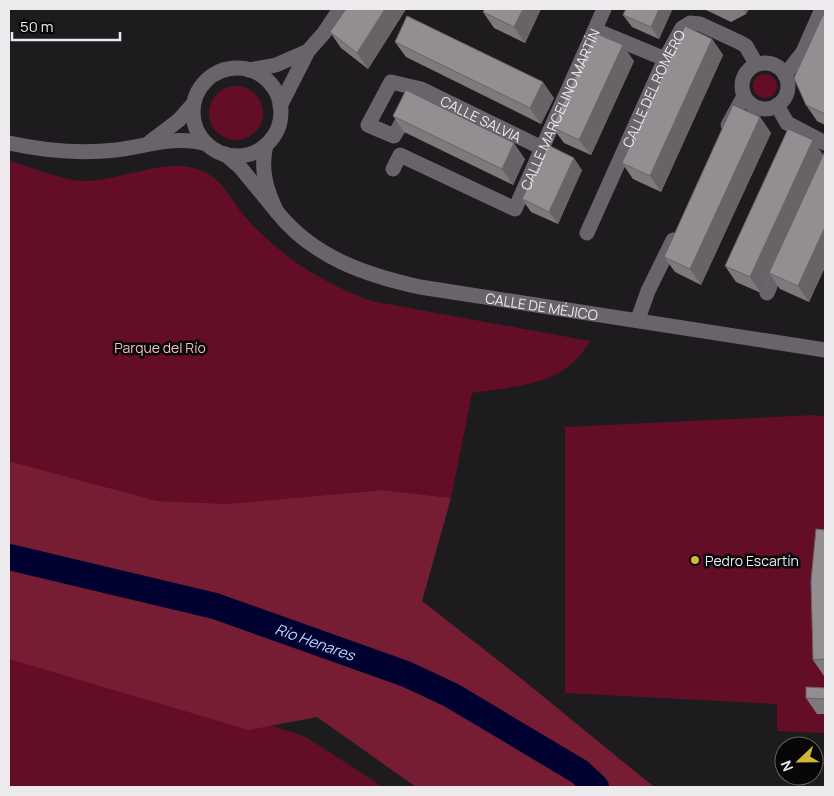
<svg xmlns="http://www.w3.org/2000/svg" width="834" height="796" viewBox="0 0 834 796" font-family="Manrope,sans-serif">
	<rect width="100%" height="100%" fill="#1e1b1f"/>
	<g fill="#630e26">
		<circle cx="765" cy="86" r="12"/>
		<circle cx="236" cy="113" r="27"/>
		<path d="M9,161C27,166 66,181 82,181C119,182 168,155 202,171C225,180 232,204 248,220C286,260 319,281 371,301L590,341C564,387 518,385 472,393L451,498L383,490L227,504L157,501L9,461Z"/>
		<polygon points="816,415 825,417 825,733 777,731 777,704 565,693 565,427"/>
		<polygon points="9,639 306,737 383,787 9,787"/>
	</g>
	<polygon fill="#761d33" points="9,461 157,501 227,504 383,490 451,498 422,601 523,680 654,787 416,787 317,717 249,730 9,659"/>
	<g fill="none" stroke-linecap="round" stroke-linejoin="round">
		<path stroke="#000131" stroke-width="26" id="s1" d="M9,557L215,606L406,674L451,695L580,772L596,787"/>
		<g stroke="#686469" stroke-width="15">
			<polyline points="595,30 665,59"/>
			<circle cx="765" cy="86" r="23"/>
			<circle cx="237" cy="112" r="44"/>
			<polyline points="249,70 276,65 308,51"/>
			<polyline points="785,75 803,52 822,9"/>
			<path id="s2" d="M421,89L391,82L368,125L394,136L421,89L542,148"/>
			<polyline points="777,105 787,123 825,143"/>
			<polyline points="280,106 308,51 324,33 340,9"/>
			<polyline points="728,125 744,96"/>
			<polyline points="150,142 179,120 194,103"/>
			<path d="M9,143C45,151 79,154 116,150C147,146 175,135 207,144"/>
			<path d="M225,154L240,167L277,212C266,190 260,169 266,145"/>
			<path id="s3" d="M393,169L400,155L515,209L604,9"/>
			<path id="s4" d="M277,212C313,257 365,275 420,287L825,350"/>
			<path id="s5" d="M587,233L665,59L682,28L690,23L700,24L739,42L746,46L756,64"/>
			<polyline points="767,293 781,262"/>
			<polyline points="638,319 648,291 673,240"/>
		</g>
	</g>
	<g fill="#7f797d">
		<polygon points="346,9 406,9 368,69 341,48 330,32"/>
		<polygon points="485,9 541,9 525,43 494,28 483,12"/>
		<polygon points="704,9 749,9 746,14 731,22"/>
		<polygon points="672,10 659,39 632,27 623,15"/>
		<polygon points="825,16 825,125 817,121 806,105"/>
		<polygon points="712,39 723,55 661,192 633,179 622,163"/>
		<polygon points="395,42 554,98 541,124 406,57"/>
		<polygon points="634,61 591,155 564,143 552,127"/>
		<polygon points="393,116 525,159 513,185 404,132"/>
		<polygon points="760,117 771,133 701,285 675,272 664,257"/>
		<polygon points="825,151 825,267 809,302 780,289 770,274 761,293 736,282 725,266 823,155"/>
		<polygon points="582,170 558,224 531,212 522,199"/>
		<polygon points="825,530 825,676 824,676 813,660"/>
		<polygon points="825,688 825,714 817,714 806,698"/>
	</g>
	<g fill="#686366">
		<polygon points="385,9 406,9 368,69 357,53"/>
		<polygon points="523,9 541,9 525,43 514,27"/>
		<polygon points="659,9 671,9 672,10 659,39 651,27"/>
		<polygon points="743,9 749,9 746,14"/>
		<polygon points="712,39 723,55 661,192 650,176"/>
		<polygon points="623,45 634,61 591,155 579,140"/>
		<polygon points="543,82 554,98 541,124 530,108"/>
		<polygon points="760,117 771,133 701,285 690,269"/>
		<polygon points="813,140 824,156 761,293 750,277"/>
		<polygon points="514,143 525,159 513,185 502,169"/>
		<polygon points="574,158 582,170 558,224 549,212"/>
		<polygon points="825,227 825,267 809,302 798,286"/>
	</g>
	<g fill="#948d91" stroke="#686366">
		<polygon points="346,9 385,9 357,53 330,32"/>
		<polygon points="485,9 523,9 514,27 483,12"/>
		<polygon points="626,9 659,9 651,27 623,15"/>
		<polygon points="823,15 825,16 825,114 806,105 794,78"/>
		<polygon points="407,16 543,82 530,108 395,42"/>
		<polygon points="685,26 712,39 650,176 622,163"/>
		<polygon points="595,33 623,45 579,140 552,127"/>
		<polygon points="406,90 514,143 502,169 393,116"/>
		<polygon points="733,105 760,117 690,269 664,257"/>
		<polygon points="788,129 813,140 750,277 725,266"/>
		<polygon points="548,145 574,158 549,212 522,199"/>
		<polygon points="825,151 825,227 798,286 769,273"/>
		<polygon points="816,529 825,530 825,659 813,660 811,581"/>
		<polygon points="806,687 825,688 825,699 806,698"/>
	</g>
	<circle fill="#d4b635" stroke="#070608" stroke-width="2" cx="695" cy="560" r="5"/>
	<g text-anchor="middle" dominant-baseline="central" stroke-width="5" stroke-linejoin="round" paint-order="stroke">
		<g font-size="14" fill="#eceaed" stroke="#070608">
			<text stroke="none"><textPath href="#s5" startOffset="159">CALLE DEL ROMERO</textPath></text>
			<text stroke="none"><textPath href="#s3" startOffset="252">CALLE MARCELINO MARTÍN</textPath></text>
			<text stroke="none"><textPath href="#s2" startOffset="229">CALLE SALVIA</textPath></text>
			<text stroke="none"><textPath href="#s4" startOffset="288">CALLE DE MÉJICO</textPath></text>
		</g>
		<g font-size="14" fill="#f2bdc3" stroke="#070608">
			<text x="160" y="347">Parque del Río</text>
		</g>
		<g font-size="14" fill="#eceaed" stroke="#070608" text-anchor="start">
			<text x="705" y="560">Pedro Escartín</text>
		</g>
		<g font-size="15" font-style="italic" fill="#bcd6fd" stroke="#070608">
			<text stroke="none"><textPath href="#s1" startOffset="318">Río Henares</textPath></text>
		</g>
	</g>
	<rect width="834" height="796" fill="none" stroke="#eceaed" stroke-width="20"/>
	<g transform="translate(799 761) rotate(248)"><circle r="24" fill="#070608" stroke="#636164"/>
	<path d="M0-4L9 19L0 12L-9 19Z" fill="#d4b635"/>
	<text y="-8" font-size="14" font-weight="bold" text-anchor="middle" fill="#eceaed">N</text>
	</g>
	<path d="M12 32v8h108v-8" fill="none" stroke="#eceaed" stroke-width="2.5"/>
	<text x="20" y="32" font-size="15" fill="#eceaed" stroke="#070608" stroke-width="4" paint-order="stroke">50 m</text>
</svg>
